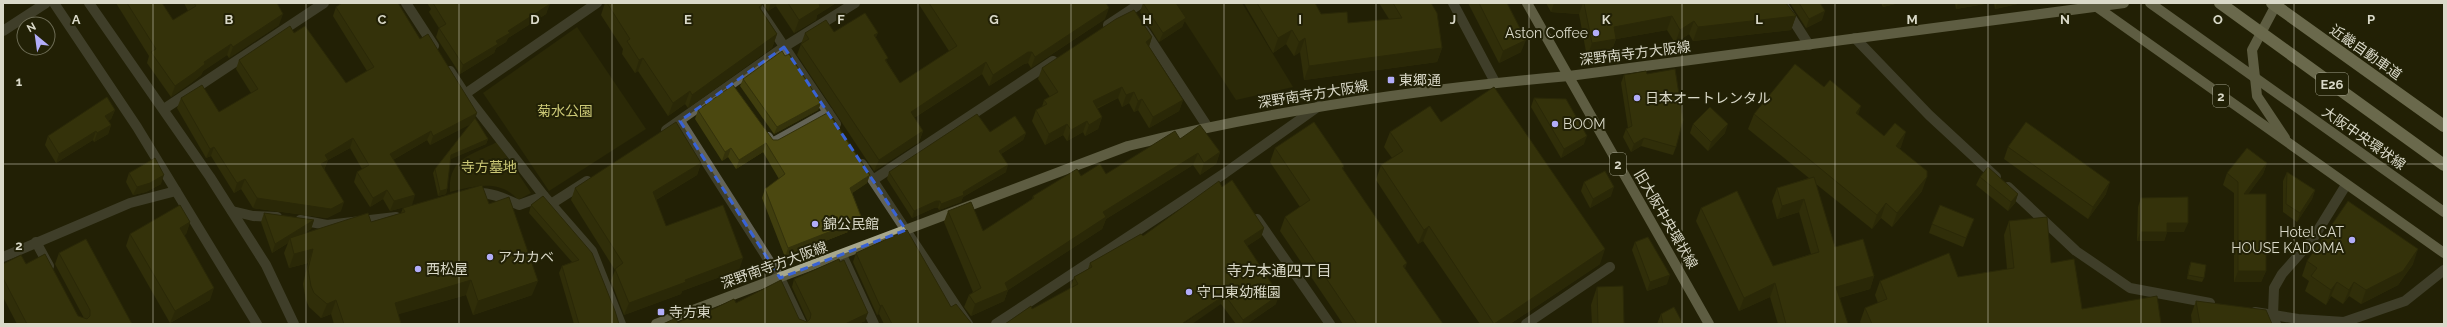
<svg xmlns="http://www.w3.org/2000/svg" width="2447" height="327" viewBox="0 0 2447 327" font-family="Raleway,'Noto Sans JP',sans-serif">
	<rect width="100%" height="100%" fill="#222106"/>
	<g fill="#353309">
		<polygon points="1173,3 1242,3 1293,87 1236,100"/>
		<polygon points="577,27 646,129 549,191 483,93"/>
		<path d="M497,142L531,193L518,200C501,179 474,186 450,192C448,158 470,156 497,142Z"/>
	</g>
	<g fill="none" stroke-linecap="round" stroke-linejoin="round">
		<g stroke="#636356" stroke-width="10">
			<polyline points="54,3 137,127 257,324"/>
			<polyline points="89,3 210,177 266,265 294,324"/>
			<polyline points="406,3 434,46"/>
			<polyline points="755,3 836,124"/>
			<polyline points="1453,3 1495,82"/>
			<polyline points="1782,3 1809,45"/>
			<polyline points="1108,25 1141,3"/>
			<polyline points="1144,30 1207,126"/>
			<polyline points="3,31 46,3"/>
			<polyline points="1855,38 1929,115 1996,177"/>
			<polyline points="450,71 465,94 544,196 592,251 621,324"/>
			<polyline points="465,94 597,3"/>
			<polyline points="164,109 324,3"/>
			<polyline points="680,121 780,278 802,324"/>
			<polyline points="666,130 784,47 855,3"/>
			<polyline points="768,137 772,143 828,112"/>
			<polyline points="862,164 968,324"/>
			<polyline points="873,180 1053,61"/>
			<polyline points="2008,187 2076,251 2130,288 2210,303"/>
			<path d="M472,193C488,191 504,198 519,205L544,196"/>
			<polyline points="551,204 587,181"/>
			<polyline points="232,211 253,216 277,217"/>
			<polyline points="1257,219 1330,324"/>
			<polyline points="300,220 327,225 396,217"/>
			<polyline points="36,242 49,266"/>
			<polyline points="842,255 874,324"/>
			<polyline points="3,257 130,203 176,191"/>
			<polyline points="2255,312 2298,319 2344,322 2405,301 2444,270"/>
			<polyline points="996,324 1225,173 1319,106"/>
			<polyline points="1526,324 1610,267"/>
			<polyline points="2276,324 2273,315 2274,288 2282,274 2312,240 2346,185"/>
		</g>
		<g stroke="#a7a78c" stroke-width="10">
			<polyline points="1527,3 1709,324"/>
			<polyline points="2150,3 2444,212"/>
			<polyline points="2277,3 2252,50 2257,96 2285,138"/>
			<polyline points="2094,5 2444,253"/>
			<path d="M656,324L1128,146C1272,110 1420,89 1569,76L2124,3"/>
		</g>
		<g stroke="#c2c2a2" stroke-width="12">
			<polyline points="2220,3 2444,165"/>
			<polyline points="2272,3 2444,126"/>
		</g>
	</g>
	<g fill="#403e0e">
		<polygon points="116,3 162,3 173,20 188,11 184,3 277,3 279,25 229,58 227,55 203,71 201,75 191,83 171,97 147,63 149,56"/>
		<polygon points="427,3 549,3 546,14 508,38 506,42 496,48 494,53 460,74 436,37 439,28 429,12 431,9"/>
		<polygon points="605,3 761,3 762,5 761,9 777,34 772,48 688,108 685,104 668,116 638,71 635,73 622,54 623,49 601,15"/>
		<polygon points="762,3 836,3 817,15 816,20 794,33 776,6 768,11"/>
		<polygon points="918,3 1106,3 1105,19 1031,68 1028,63 1024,64 989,86 982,74 914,118 923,131 919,142 874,171 797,55 805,33 876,38 887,62 900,83 949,51"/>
		<polygon points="1143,3 1186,18 1182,27 1159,42 1140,12"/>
		<polygon points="1244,3 1315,3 1321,14 1348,23 1389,19 1379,3 1431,3 1442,48 1437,62 1304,80 1300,52 1294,56 1286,44 1273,53"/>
		<polygon points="1468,3 1507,3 1521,52 1499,63"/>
		<polygon points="1546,3 1786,3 1796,16 1791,30 1693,41 1689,34 1675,43 1667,30 1616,39 1611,52 1587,57 1579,14 1551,12"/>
		<polygon points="1790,3 1820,3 1822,20 1806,28"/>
		<polygon points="1881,3 1899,3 1883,7"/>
		<polygon points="1955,3 1990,3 1956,9"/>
		<polygon points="1994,3 2022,3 1995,9"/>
		<polygon points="336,7 420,39 477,113 475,118 488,139 486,144 450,159 447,189 446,194 438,196 433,173 435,169 470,124 430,145 427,140 393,160 412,205 390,211 383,199 370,207 354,182 357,172 362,169 350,148 328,160 324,170 341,211 327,218 253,208 241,189 234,193 211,156 206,158 177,108 181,98 219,112 251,93 236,69 239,60 294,33 346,83 367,71 333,16"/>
		<polygon points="1152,37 1149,47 1183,100 1179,111 1149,128 1138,110 1134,112 1129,103 1122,107 1118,98 1097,109 1102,117 1098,129 1085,136 1083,132 1067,141 1063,135 1045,145 1032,121 1036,110 1042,107 1044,100 1050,97 1038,79 1042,68"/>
		<polygon points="1647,74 1676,147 1673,155 1641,146 1631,152 1623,137 1626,129 1628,128 1621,83 1624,75"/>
		<polygon points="743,79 821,103 818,110 774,134 740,86"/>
		<polygon points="1534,98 1584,144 1561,158 1531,107"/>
		<polygon points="115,110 111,119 108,121 111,125 108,134 94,142 93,140 56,163 45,145 48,136"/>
		<polygon points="698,110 773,140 867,183 852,193 862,219 858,228 785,257 762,198 765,189 779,179 763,152 736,169 728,157 722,161 695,119"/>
		<polygon points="1754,114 1858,115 1884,136 1901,147 1899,149 1922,191 1892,227 1881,218 1872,229 1816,184 1835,247 1874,276 1870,289 1839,298 1848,324 1778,324 1770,297 1739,311 1696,221 1701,208 1773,266 1811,254 1799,212 1777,219 1772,201 1777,188 1809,178 1748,129"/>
		<polygon points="1441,122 1600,264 1510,324 1480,324 1423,241 1418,244 1376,180 1381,165 1392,158 1384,147 1390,132"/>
		<polygon points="1693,124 1725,133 1708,151 1690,133"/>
		<polygon points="990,132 1026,133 1023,140 1001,154 1006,172 963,197 961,202 939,210 938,208 934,208 912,218 887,179 889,172"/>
		<polygon points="1180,139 1220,152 1216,164 1200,175 1193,165 1106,219 1102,229 1008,290 1004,301 971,316 964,307 969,295 973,292 944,222 948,211 983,231 1032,199 1033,196 1081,176 1106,174"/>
		<polygon points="2008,147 2106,194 2088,219 2004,159"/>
		<polygon points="1275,148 1344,166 1343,169 1405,269 1443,324 1343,324 1280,231 1285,217 1300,207 1270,162"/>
		<polygon points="701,163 697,175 656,200 666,226 739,270 682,291 681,294 624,315 611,281 615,270 571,200 575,188"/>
		<polygon points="2267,163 2263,174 2248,194 2266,271 2261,282 2234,282 2234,193 2223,185 2227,173"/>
		<polygon points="2287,172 2315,190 2312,199 2297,222 2283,212 2283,181"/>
		<polygon points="129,173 161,184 146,192 133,195 126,182"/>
		<polygon points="1980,177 2018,194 2015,203 2008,211 1976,185"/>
		<polygon points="1584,182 1611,196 1590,208 1581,191"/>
		<polygon points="1222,187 1264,228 1261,237 1247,246 1276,304 1247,324 1236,324 1221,304 1032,309 1072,288 1071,286 1074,277 1088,269 1090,263 1143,236"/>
		<polygon points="543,196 619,324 574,324 559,273 562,266 572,262 529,213 531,205"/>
		<polygon points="2141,198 2184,232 2167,232 2164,241 2137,241 2138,207"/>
		<polygon points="489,204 532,295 473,315 466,295 398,314 401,324 334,324 331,314 321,318 309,307 306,300 303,284 308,263 289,268 284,253 288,243 272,253 261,222 264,213 314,220 311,229 303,234 371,222 401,213 403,208"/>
		<polygon points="2009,221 2051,263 2082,309 2161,324 1861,324 1860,322 1865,308 1878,303 1875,295 1880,281 1958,277 2007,269 2004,235"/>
		<polygon points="190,222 186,234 184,235 210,300 170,323 126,246 130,234"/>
		<polygon points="1932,224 1970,228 1963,247 1929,233"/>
		<polygon points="1635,242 1667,284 1647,291 1632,250"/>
		<polygon points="59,253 132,324 17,324 3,297 3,264 26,264 78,316 84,318 55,264"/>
		<polygon points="856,253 951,307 972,324 884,324 879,314 877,315 853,262"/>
		<polygon points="2307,261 2413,264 2398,285 2361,304 2349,296 2343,304 2331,296 2326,305 2305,291 2309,281 2302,276"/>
		<polygon points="2191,262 2204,278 2202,282 2187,279 2189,267"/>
		<polygon points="794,279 865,321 858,324 663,324 678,323 736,303 799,319 807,322 808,322 792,287"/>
		<polygon points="1597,287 1624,324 1592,324 1591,305"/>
		<polygon points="2196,301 2272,324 2192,324 2191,315"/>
		<polygon points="1661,314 1683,324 1657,324"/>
	</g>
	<g fill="#34320b">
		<polygon points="771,3 777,3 776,6 768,11"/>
		<polygon points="821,3 836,3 817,15 816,20 794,33 799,20"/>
		<polygon points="1554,3 1583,3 1579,14 1551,12"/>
		<polygon points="1884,3 1899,3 1883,7"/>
		<polygon points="1958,3 1990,3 1956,9"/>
		<polygon points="1997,3 2022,3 1995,9"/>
		<polygon points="550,4 546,14 508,38 506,42 496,48 494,53 460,74 463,65 496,41 508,31"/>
		<polygon points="1109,8 1105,19 1031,68 1035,57"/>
		<polygon points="1825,11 1822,20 1806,28 1809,19"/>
		<polygon points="283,14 279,25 229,58 233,47"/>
		<polygon points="1672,16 1667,30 1616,39 1611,52 1587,57 1592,43 1614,27"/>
		<polygon points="1796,16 1791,30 1693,41 1698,27"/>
		<polygon points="1186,18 1182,27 1159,42 1163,33"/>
		<polygon points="1694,21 1689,34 1675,43 1680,30"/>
		<polygon points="1292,30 1286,44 1273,53 1278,38"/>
		<polygon points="878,33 873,44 874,35"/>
		<polygon points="777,34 772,48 688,108 692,95"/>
		<polygon points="1152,37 1148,49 1146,42"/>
		<polygon points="1305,38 1300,52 1294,56 1299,42"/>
		<polygon points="1526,40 1521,52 1499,63 1503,51"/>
		<polygon points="231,44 227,55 203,71 201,75 191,83 171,97 175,86 204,62"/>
		<polygon points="1442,48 1437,62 1304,80 1309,66"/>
		<polygon points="1028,52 1032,52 1028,63 1024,64 989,86 993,75"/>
		<polygon points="643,58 638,71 635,73 639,60"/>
		<polygon points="986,62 982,74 906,123 911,112"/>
		<polygon points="1122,87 1118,98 1088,112 1093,101"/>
		<polygon points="690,91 685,104 668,116 673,103"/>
		<polygon points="1134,92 1129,103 1122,107 1126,95"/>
		<polygon points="1142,99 1138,110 1134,112 1138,101"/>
		<polygon points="1183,100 1179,111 1149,128 1153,117"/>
		<polygon points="821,103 818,110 774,134 777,127"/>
		<polygon points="1861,106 1856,121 1856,113"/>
		<polygon points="115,110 111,119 102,125 105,116"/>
		<polygon points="477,113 473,123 430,145 433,136"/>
		<polygon points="1102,117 1098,129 1085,136 1089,125"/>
		<polygon points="1087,121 1083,132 1067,141 1071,130"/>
		<polygon points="1067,124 1063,135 1045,145 1049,134"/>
		<polygon points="1728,124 1725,133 1708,151 1711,142"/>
		<polygon points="111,125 108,134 94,142 97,133"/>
		<polygon points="96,131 93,140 56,163 59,154"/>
		<polygon points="431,131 427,140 386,164 390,154"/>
		<polygon points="923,131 919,142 874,171 879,160"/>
		<polygon points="1906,132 1901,147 1890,160 1896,146"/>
		<polygon points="1026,133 1023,140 996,157 999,151"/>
		<polygon points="1587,136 1584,144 1561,158 1564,149"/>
		<polygon points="353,138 350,148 328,160 324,169 317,174 325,155"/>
		<polygon points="1644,138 1641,146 1631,152 1634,144"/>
		<polygon points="488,139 486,144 449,160 451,155"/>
		<polygon points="766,143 763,152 736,169 739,160"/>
		<polygon points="214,147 211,156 206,158 210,149"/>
		<polygon points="731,148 728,157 722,161 725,152"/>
		<polygon points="1220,152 1216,164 1200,175 1204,163"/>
		<polygon points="1198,153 1193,165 1106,219 1102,229 1008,290 1004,301 971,316 975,304 1103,212"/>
		<polygon points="701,163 697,175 649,204 653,192"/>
		<polygon points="2267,163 2263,174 2240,205 2244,194"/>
		<polygon points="1008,165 1006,172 963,197 961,202 939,210 941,204"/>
		<polygon points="164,175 161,184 146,192 133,195 137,187"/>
		<polygon points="870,175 867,183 846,197 850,188"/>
		<polygon points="1927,177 1922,191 1892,227 1897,213"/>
		<polygon points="245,179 241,189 234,193 237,183"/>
		<polygon points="2110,182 2106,194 2088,219 2093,207"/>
		<polygon points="1614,187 1611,196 1590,208 1593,199"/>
		<polygon points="447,189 446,194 438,196 440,191"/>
		<polygon points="387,190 383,199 370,207 373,198"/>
		<polygon points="2315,190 2312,199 2297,222 2300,213"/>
		<polygon points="2018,194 2015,203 2008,211 2011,202"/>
		<polygon points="415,195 412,205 390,211 394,201"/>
		<polygon points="257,198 344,202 341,211 327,218 253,208"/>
		<polygon points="1804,199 1799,212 1777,219 1782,206"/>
		<polygon points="936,201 940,201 938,208 934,208 912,218 914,211"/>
		<polygon points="1886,203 1881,218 1872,229 1877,215"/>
		<polygon points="862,219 858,228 785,257 788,248"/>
		<polygon points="314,220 311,229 291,242 290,238 288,243 272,253 275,244"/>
		<polygon points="190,222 186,234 175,240 180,228"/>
		<polygon points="2167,223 2188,223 2184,232 2164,232"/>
		<polygon points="1429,226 1423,241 1418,244 1424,230"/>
		<polygon points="1264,228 1261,237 1241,250 1244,241"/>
		<polygon points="2140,232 2167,232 2164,241 2137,241"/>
		<polygon points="313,249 308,263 289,268 294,254"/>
		<polygon points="1605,249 1600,264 1510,324 1494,324"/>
		<polygon points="2418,249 2413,264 2398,285 2361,304 2366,290"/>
		<polygon points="743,258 739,270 682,291 681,294 624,315 629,303 685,280"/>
		<polygon points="1407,263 1402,277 1403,266"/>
		<polygon points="2238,271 2266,271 2261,282 2234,282"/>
		<polygon points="1670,275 1667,284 1647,291 1650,282"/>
		<polygon points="1874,276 1870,289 1831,300 1836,287"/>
		<polygon points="471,280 466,295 389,317 395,303"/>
		<polygon points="538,281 532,295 473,315 478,301"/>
		<polygon points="2337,282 2331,296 2326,305 2331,290"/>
		<polygon points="2354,282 2349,296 2343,304 2349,290"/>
		<polygon points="1775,283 1770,297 1739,311 1744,298"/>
		<polygon points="214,288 210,300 170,323 175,311"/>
		<polygon points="1225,295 1221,304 1192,324 1183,324"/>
		<polygon points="1279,295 1276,304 1247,324 1242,324 1243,320"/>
		<polygon points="336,300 331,314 321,318 327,304"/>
		<polygon points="882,305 879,314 877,315 880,306"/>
		<polygon points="868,313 865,321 858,324 845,324"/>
	</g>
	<g fill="#4b4810" stroke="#34320b">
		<polygon points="127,3 162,3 173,20 196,6 194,3 277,3 283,14 233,47 231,44 204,62 205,64 195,72 175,86 151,52 156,49"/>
		<polygon points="342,3 398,3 420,39 428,34 477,113 433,136 431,131 390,154 415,195 394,201 387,190 373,198 357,172 369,165 353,138 325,155 328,160 321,164 344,202 331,209 257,198 245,179 237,183 214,147 210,149 181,98 202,85 219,112 258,89 239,60 290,26 294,33 305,26 346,83 374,67 336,7"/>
		<polygon points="433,3 549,3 550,4 508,31 510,33 496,41 498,44 463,65 439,28 446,24"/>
		<polygon points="607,3 761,3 762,5 759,7 777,34 692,95 690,91 673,103 643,58 639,60 627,41 630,39"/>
		<polygon points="788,3 821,3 819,4 820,7 799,20"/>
		<polygon points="929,3 1106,3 1109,8 1035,57 1032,52 1028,52 993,75 986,62 911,112 923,131 879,160 801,44 809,39 805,33 826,20 834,32 865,13 878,33 874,35 888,58 885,60 900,83 957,46"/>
		<polygon points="1143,3 1176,3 1186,18 1163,33"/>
		<polygon points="1257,3 1315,3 1321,14 1347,12 1348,23 1402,18 1393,3 1431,3 1437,13 1442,48 1309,66 1305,38 1299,42 1292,30 1278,38"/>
		<polygon points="1479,3 1507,3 1526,40 1503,51"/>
		<polygon points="1584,3 1786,3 1796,16 1698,27 1694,21 1680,30 1672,16 1614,27 1616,39 1592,43"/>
		<polygon points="1799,3 1820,3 1825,11 1809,19"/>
		<polygon points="1134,10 1152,37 1146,42 1183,100 1153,117 1142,99 1138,101 1134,92 1126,95 1122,87 1093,101 1102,117 1089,125 1087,121 1071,130 1067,124 1049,134 1036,110 1047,104 1044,100 1058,92 1042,68 1116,19"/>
		<polygon points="782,51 785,56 789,54 821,103 777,127 743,79"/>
		<polygon points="1795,64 1824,87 1830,80 1861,106 1856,113 1884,136 1895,123 1906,132 1896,146 1927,171 1927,177 1897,213 1886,203 1877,215 1754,114"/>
		<polygon points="1675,69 1683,120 1676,147 1644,138 1634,144 1626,129 1632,126 1624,75 1646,71 1647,74"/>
		<polygon points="733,85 773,140 778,140 829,112 870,175 850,188 862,219 788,248 765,189 785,174 766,143 739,160 731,148 725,152 698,110"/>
		<polygon points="1494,87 1605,249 1494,324 1429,226 1424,230 1381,165 1403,151 1390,132 1430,106 1441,122"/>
		<polygon points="107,97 115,110 105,116 111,125 97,133 96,131 59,154 48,136"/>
		<polygon points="1534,98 1566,99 1587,136 1564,149"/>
		<polygon points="1710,107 1728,124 1711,142 1693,124"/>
		<polygon points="977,114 990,132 1015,116 1026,133 999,151 1008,165 963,192 964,195 941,204 940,201 936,201 914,211 889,172"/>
		<polygon points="475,118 488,139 451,155 447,189 440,191 435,169"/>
		<polygon points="676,122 701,163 653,192 666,226 723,205 743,258 685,280 686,282 629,303 615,269 623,263 575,188"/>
		<polygon points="1314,122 1344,166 1342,168 1407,263 1403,266 1443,324 1357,324 1285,217 1310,200 1275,148"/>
		<polygon points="2026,122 2110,182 2093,207 2008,147"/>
		<polygon points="1200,125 1220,152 1204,163 1198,153 1103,212 1106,217 1005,283 1008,290 975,304 969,295 981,288 948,211 971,202 983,231 1034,198 1033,196 1077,169 1081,176 1100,164 1106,174 1175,131 1180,139"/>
		<polygon points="2247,148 2267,163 2244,194 2266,194 2266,271 2238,271 2238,182 2227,173"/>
		<polygon points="155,158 164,175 150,183 137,187 129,173"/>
		<polygon points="1988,167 2018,194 2011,202 1980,177"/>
		<polygon points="1605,171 1614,187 1593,199 1584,182"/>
		<polygon points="2287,172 2315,190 2300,213 2286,204"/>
		<polygon points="1814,177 1835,247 1863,239 1874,276 1836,287 1848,324 1786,324 1775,283 1744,298 1701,208 1737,191 1773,266 1819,252 1804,199 1782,206 1777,188"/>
		<polygon points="1232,180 1264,228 1244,241 1279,295 1243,320 1225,295 1183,323 1183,324 1005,324 1031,306 1032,309 1078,284 1074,277 1092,267 1090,263 1141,234 1143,236 1219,181 1222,187"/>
		<polygon points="482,185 489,204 509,197 538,281 478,301 471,280 395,303 401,324 344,324 336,300 327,304 314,293 311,286 308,269 313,249 294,254 290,238 368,213 371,222 405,212 403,208"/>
		<polygon points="543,196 592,253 615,311 619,324 579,324 562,266 579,260 531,205"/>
		<polygon points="2188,197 2188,223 2167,223 2167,232 2140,232 2141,198"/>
		<polygon points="2348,201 2418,249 2403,271 2366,290 2354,282 2349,290 2337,282 2331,290 2311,276 2317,268 2307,261"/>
		<polygon points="180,205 190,222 180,228 214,288 175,311 130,234"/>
		<polygon points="1940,205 1974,219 1966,238 1932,224"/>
		<polygon points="264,213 314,220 275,244"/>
		<polygon points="2047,217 2051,263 2074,259 2082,309 2157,296 2161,324 1872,324 1865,308 1887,299 1880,281 1949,253 1958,277 2014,268 2009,221"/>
		<polygon points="907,230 951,307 956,304 972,324 892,324 882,305 880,306 856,253"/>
		<polygon points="1648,237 1670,275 1650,282 1635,242"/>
		<polygon points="86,239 132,324 27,324 3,278 3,264 21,255 26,264 45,254 78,316 87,319 90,316 90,310 59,253"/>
		<polygon points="839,259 840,262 844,260 868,313 845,324 663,324 676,318 678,323 705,309 707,312 734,299 736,303 781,280 799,319 807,322 810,319 811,314 794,279"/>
		<polygon points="2191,262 2206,265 2204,278 2188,275"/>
		<polygon points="1623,286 1624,324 1598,324 1597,287"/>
		<polygon points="2196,301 2266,310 2272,324 2200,324"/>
		<polygon points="1674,307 1683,324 1663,324 1661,314"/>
	</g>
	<path d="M0 0H2447V327H0ZM784,47L906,230L780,278L680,121Z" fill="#222106" fill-opacity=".55" fill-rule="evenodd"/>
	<path fill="none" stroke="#3963d6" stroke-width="3" stroke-dasharray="8 5" stroke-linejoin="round" d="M784,47L906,230L780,278L680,121Z"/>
	<path fill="none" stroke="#dad9c9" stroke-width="1" stroke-opacity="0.55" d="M153,3V324M306,3V324M459,3V324M612,3V324M765,3V324M918,3V324M1071,3V324M1224,3V324M1376,3V324M1529,3V324M1682,3V324M1835,3V324M1988,3V324M2141,3V324M2294,3V324M3,164H2444"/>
	<g fill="#b2adf9" stroke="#222106" stroke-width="1.5">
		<circle cx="1596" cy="33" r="4"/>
		<rect x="1387" y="76" width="8" height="8" rx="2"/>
		<circle cx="1637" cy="98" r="4"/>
		<circle cx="1555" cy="124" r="4"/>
		<circle cx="815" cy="224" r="4"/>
		<circle cx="2352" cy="240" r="4"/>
		<circle cx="490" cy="257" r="4"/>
		<circle cx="418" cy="269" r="4"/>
		<circle cx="1189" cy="292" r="4"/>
		<rect x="657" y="308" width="8" height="8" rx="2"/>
	</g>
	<g text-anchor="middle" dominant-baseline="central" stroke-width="4" stroke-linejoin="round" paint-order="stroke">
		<g fill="#222106" stroke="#a3a28e" stroke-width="1">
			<rect x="2316" y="73" width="32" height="22" rx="3"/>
			<rect x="2213" y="85" width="16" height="22" rx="3"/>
			<rect x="1610" y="153" width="16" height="22" rx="3"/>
		</g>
		<g font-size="13" font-weight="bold" fill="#dad9c9">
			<text x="2332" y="84">E26</text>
			<text x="2221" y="96">2</text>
			<text x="1618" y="164">2</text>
		</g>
		<g font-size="14" fill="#dad9c9" stroke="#222106" text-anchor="start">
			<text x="1588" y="33" text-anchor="end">Aston Coffee</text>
			<text x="1399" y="80">東郷通</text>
			<text x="1645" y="98">日本オートレンタル</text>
			<text x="1563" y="124">BOOM</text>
			<text x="823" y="224">錦公民館</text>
			<text x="2344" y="232" text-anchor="end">Hotel CAT<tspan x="2344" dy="16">HOUSE KADOMA</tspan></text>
			<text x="498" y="257">アカカベ</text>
			<text x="426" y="269">西松屋</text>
			<text x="1197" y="292">守口東幼稚園</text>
			<text x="669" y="312">寺方東</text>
		</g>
		<g font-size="14" fill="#dad9c9" stroke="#222106">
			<text transform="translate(2366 52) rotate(35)">近畿自動車道</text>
			<text transform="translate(1635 53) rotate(-7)">深野南寺方大阪線</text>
			<text transform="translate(1313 94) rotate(-9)">深野南寺方大阪線</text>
			<text transform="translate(2364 138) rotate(35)">大阪中央環状線</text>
			<text transform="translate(1666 219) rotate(60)">旧大阪中央環状線</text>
			<text transform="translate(774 265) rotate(-20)">深野南寺方大阪線</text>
		</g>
		<g font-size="14" fill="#cbc876" stroke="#222106">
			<text x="565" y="111">菊水公園</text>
			<text x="489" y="167">寺方墓地</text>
		</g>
		<g font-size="15" fill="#dad9c9" stroke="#222106">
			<text x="1279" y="271">寺方本通四丁目</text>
		</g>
	</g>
	<g font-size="13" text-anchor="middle" font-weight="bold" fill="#dad9c9" stroke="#222106" stroke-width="4" stroke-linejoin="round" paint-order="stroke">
		<text x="76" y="24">A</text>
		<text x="229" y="24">B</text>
		<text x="382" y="24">C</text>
		<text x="535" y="24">D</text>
		<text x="688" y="24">E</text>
		<text x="841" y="24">F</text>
		<text x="994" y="24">G</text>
		<text x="1147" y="24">H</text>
		<text x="1300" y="24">I</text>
		<text x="1453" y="24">J</text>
		<text x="1606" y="24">K</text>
		<text x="1759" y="24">L</text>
		<text x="1912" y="24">M</text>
		<text x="2065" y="24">N</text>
		<text x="2218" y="24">O</text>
		<text x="2371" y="24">P</text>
		<text x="19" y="86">1</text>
		<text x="19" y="250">2</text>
	</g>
	<rect width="2447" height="327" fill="none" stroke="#dad9c9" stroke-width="8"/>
	<g transform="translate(36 36) rotate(331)"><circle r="19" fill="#222106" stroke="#6c6b54"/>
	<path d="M0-3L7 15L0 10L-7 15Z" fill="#b2adf9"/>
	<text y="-6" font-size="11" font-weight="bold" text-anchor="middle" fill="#dad9c9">N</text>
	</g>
</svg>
